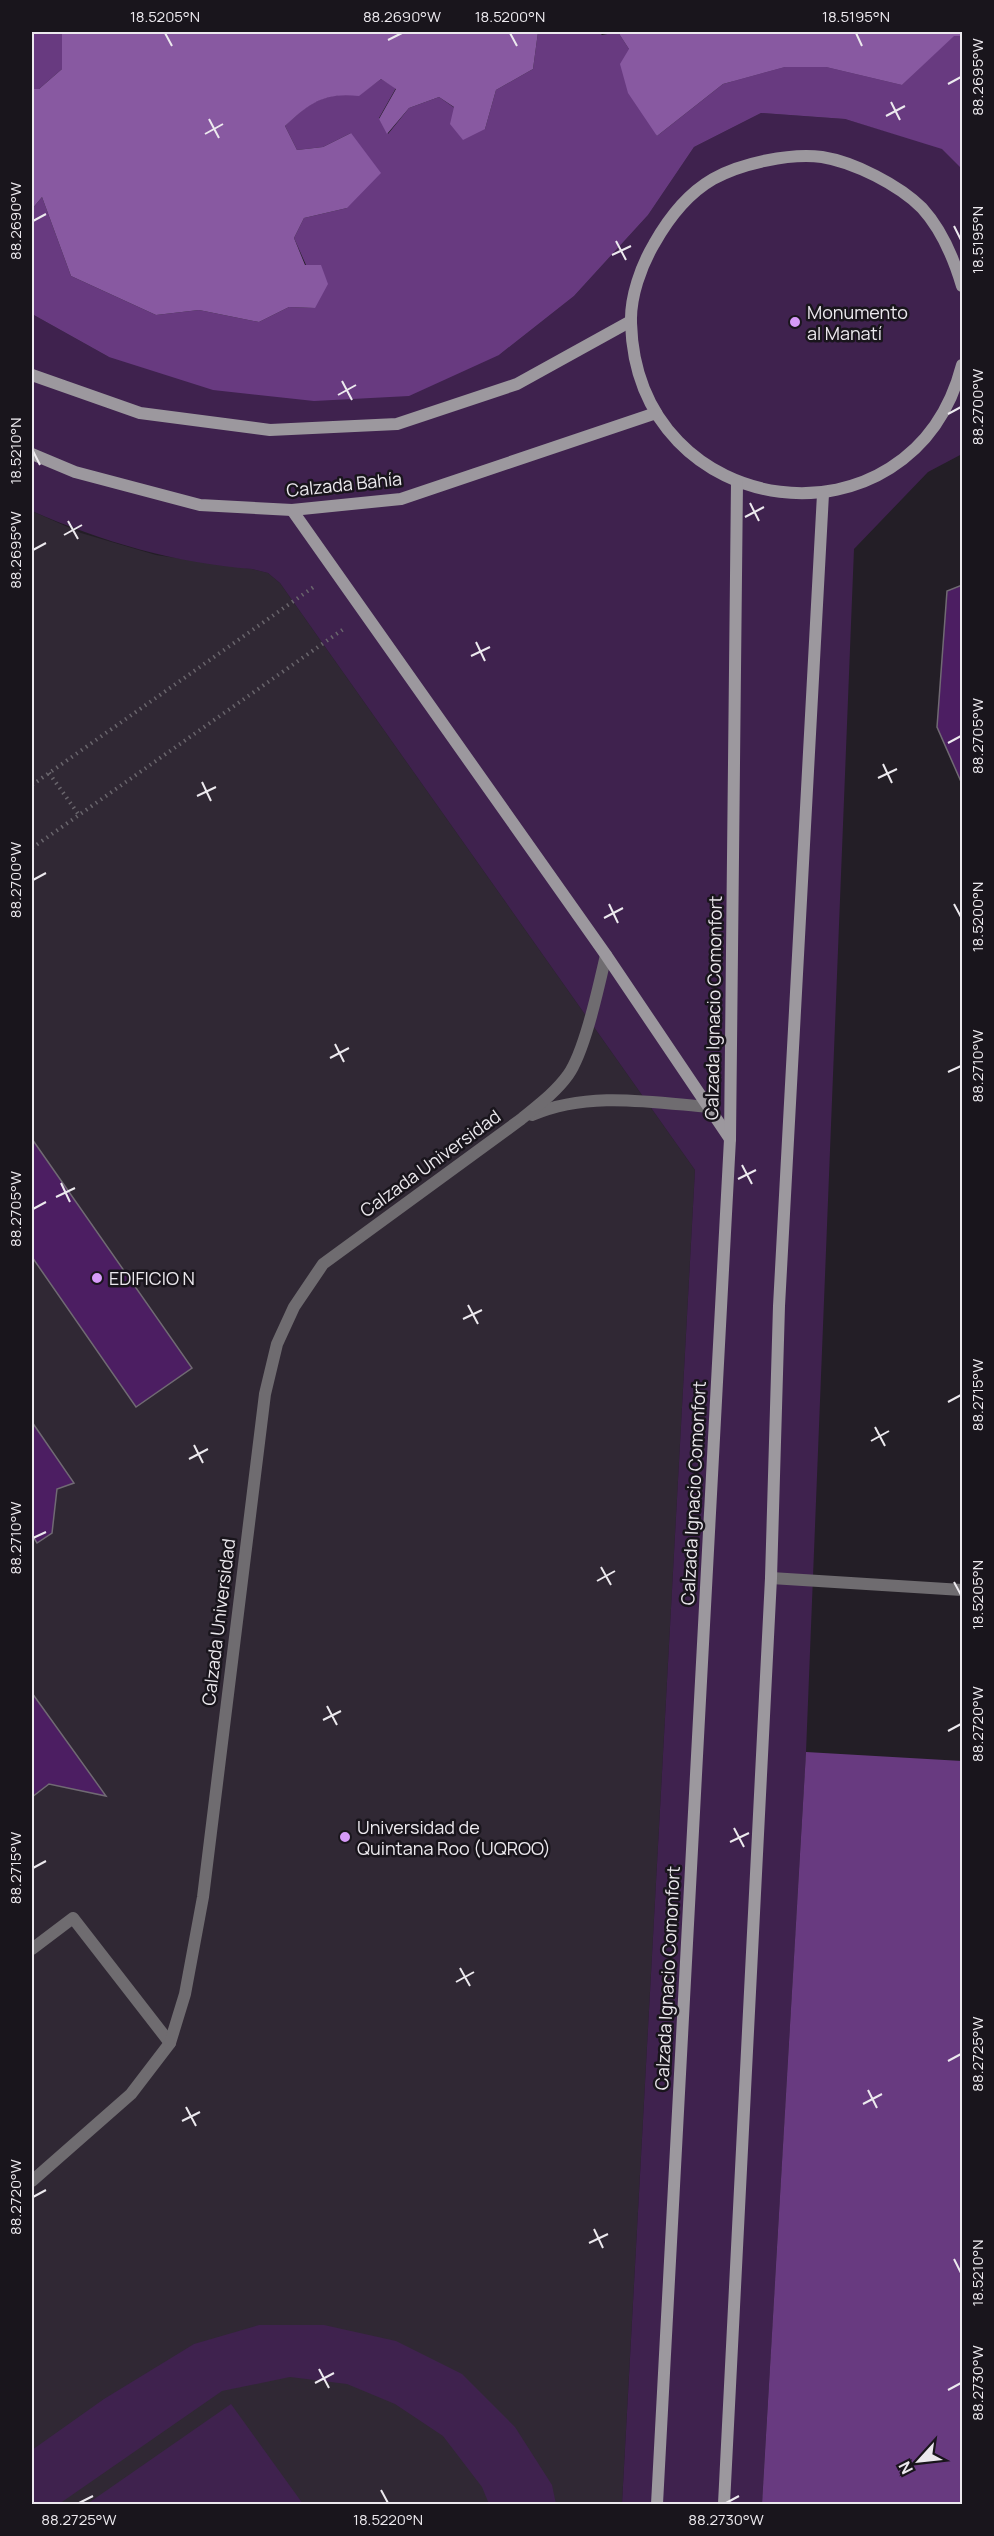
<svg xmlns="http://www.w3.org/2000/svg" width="994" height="2536" viewBox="0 0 994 2536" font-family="Manrope,sans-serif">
	<rect width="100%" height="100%" fill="#231e26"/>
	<polygon fill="#302834" points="32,511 81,533 156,555 252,569 268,573 280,583 695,1170 622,2504 32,2504"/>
	<g fill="#3f224e">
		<path d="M618,32H962V454L928,472L854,549L806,1752L762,2504H622L695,1170L280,583L268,573L252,569C175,563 103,542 32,511V314L109,357L499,355L574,296L648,215L694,147L761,113L845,119L942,148L629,49Z"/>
		<polygon points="259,2325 324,2325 396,2341 462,2374 515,2427 552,2485 556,2504 489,2504 482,2487 443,2436 395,2404 347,2384 290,2377 222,2391 59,2504 32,2504 32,2450 104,2399 194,2344"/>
		<polygon points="231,2404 303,2504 87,2504"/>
	</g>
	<g fill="#683a80">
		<polygon points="32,32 62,32 64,35 62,69 39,89 32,89"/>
		<path d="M538,32H599L602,35L618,32L629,49L657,136L723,84L785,67H826L902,85L954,35L962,36V169L942,149L845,119L761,113L694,147L648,215L574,296L499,355L409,396L314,401L213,390L109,357L32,314V209L42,197L71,276L156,315L199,310L259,322L289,307L315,308L306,265L294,238L304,218L347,208L351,133L323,147L297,150L285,126C309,103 324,92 359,95L381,79L396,88L379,118L388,134L409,108L439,97L485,129L496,90L533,69Z"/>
		<polygon points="806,1752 962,1761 962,2504 762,2504"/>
	</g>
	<g fill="#8859a1">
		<path d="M62,32H538L533,69L496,90L485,129L463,140L450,124L454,107L439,97L409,108L387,134L379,119L396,89L381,79L359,96C324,92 310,103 285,126L297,150L323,147L351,133L381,173L347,208L304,218L294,238L305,265H321L328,284L315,308L289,307L259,322L199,310L156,315L71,276L42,197L32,209V89H39L62,69Z"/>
		<polygon points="618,32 962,32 962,36 954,36 902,85 826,67 785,67 723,84 657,136 628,93 620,64 629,49"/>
	</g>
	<g fill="#4c1e62" stroke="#706a73" stroke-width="1.5">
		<polygon points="962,585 962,784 937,727 947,591"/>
		<polygon points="32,1139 192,1368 136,1407 32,1257"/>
		<polygon points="32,1422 74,1483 57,1489 52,1533 37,1543 32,1535"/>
		<polygon points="32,1693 106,1796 49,1784 32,1797"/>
	</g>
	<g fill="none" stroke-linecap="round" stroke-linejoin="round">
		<g stroke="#69656c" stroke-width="4" stroke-dasharray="1.5 4.5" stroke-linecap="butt">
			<polyline points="49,773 79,815"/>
			<polyline points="32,785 315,586"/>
			<polyline points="32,848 345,628"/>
		</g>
		<g stroke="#6f6c70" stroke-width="12">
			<path d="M532,1115C588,1091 650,1102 709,1107"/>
			<polyline points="771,1578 962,1590"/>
			<polyline points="32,1949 73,1918 170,2043"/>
			<path d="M32,2181L131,2094L170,2043L185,1994L203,1897L265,1394L277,1344L294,1307L323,1264L520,1120C537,1106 555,1093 568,1075C585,1051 599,985 606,955"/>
		</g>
		<g stroke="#9c989e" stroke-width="12">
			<path d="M962,286C954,259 942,230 922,208C899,185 854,162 822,157C790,153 742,163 713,179C687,194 668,219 654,244C641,266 630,297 631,323C637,524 912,558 962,365"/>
			<polyline points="32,375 140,413 270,430 397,424 517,384 631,321"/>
			<polyline points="32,454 75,472 200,505 292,510 401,499 656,413"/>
			<polyline points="292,510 606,955 730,1139"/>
			<polyline points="657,2504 730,1139 737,482"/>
			<polyline points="724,2504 771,1578 779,1306 823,494"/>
		</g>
	</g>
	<path fill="none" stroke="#ece9ee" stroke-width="2" d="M165,33L172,46M510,33L517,46M856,33L862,46M388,40L402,33M948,84L961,77M891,102L900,120M886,116L905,106M209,119L219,138M205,134L223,124M33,221L46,214M954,226L961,240M616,241L626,260M612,255L631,246M342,381L352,400M338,395L356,385M948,414L961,407M33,451L40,465M750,503L759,521M745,517L764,507M68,521L78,539M64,535L82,525M33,550L46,543M476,642L485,661M471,656L490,647M948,743L961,736M883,764L892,783M878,778L897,769M202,782L211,801M197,796L216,787M33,880L46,873M609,904L618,923M954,904L961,917M604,918L623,908M335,1044L344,1062M330,1058L349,1048M948,1072L961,1066M742,1165L752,1184M738,1179L756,1170M61,1183L70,1202M56,1197L75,1188M33,1209L46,1202M468,1305L478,1324M463,1319L482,1310M948,1402L961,1395M875,1427L885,1446M871,1441L889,1431M194,1445L203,1463M189,1459L208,1449M33,1538L46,1532M601,1567L611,1585M597,1581L615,1571M954,1582L961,1595M327,1706L337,1725M323,1720L341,1711M948,1731L961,1724M734,1828L744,1847M730,1842L749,1833M33,1868L46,1861M460,1968L470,1986M456,1982L474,1972M948,2061L961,2054M868,2090L877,2108M863,2104L882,2094M186,2107L196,2126M182,2121L200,2112M33,2197L46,2190M594,2229L603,2248M589,2243L608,2234M954,2259L961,2273M319,2369L329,2388M315,2383L334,2373M948,2390L961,2383M381,2490L388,2503M79,2503L93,2496M726,2503L739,2496"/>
	<g fill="#d79bf9" stroke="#19151c" stroke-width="2">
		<circle cx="795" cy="322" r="6"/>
		<circle cx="97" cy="1278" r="6"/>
		<circle cx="345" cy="1837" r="6"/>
	</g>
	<g text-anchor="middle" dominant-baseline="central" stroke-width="5" stroke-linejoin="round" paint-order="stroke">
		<g font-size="18" fill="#ece9ee" stroke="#19151c" text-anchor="start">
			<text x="807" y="312">Monumento<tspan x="807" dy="21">al Manatí</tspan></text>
			<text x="109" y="1278">EDIFICIO N</text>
			<text x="357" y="1827">Universidad de<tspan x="357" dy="21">Quintana Roo (UQROO)</tspan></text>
		</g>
		<g font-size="18" fill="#ece9ee" stroke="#19151c">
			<text transform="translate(344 484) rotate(-6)">Calzada Bahía</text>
			<text transform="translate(713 1008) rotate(-89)">Calzada Ignacio Comonfort</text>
			<text transform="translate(430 1163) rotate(-36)">Calzada Universidad</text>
			<text transform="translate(693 1493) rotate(-87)">Calzada Ignacio Comonfort</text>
			<text transform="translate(218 1622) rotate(-83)">Calzada Universidad</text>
			<text transform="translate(667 1978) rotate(-87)">Calzada Ignacio Comonfort</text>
		</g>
	</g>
	<rect width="994" height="2536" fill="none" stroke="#19151c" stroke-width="66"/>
	<g transform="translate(919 2461) rotate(243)" stroke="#19151c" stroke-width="4.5" paint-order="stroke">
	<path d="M0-4.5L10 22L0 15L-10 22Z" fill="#ece9ee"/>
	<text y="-9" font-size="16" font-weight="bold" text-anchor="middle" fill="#ece9ee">N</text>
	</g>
	<rect x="33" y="33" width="928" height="2470" fill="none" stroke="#ece9ee" stroke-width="2"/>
	<g font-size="15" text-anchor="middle" fill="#ece9ee">
		<text x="165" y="22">18.5205°N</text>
		<text x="402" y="22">88.2690°W</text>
		<text x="510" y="22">18.5200°N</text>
		<text x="856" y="22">18.5195°N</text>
		<text transform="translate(978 77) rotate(-90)" y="5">88.2695°W</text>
		<text transform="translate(16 221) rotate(-90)" y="5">88.2690°W</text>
		<text transform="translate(978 240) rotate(-90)" y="5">18.5195°N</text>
		<text transform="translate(978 407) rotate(-90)" y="5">88.2700°W</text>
		<text transform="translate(16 451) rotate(-90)" y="5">18.5210°N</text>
		<text transform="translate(16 550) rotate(-90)" y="5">88.2695°W</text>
		<text transform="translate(978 736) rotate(-90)" y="5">88.2705°W</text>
		<text transform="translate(16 880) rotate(-90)" y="5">88.2700°W</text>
		<text transform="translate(978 917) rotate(-90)" y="5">18.5200°N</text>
		<text transform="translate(978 1066) rotate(-90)" y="5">88.2710°W</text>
		<text transform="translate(16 1209) rotate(-90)" y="5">88.2705°W</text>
		<text transform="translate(978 1395) rotate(-90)" y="5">88.2715°W</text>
		<text transform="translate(16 1538) rotate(-90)" y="5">88.2710°W</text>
		<text transform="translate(978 1595) rotate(-90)" y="5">18.5205°N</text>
		<text transform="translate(978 1724) rotate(-90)" y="5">88.2720°W</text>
		<text transform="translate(16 1868) rotate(-90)" y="5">88.2715°W</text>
		<text transform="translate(978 2054) rotate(-90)" y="5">88.2725°W</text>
		<text transform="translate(16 2197) rotate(-90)" y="5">88.2720°W</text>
		<text transform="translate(978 2273) rotate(-90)" y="5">18.5210°N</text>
		<text transform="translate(978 2383) rotate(-90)" y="5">88.2730°W</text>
		<text x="79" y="2525">88.2725°W</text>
		<text x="388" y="2525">18.5220°N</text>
		<text x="726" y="2525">88.2730°W</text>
	</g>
</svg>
